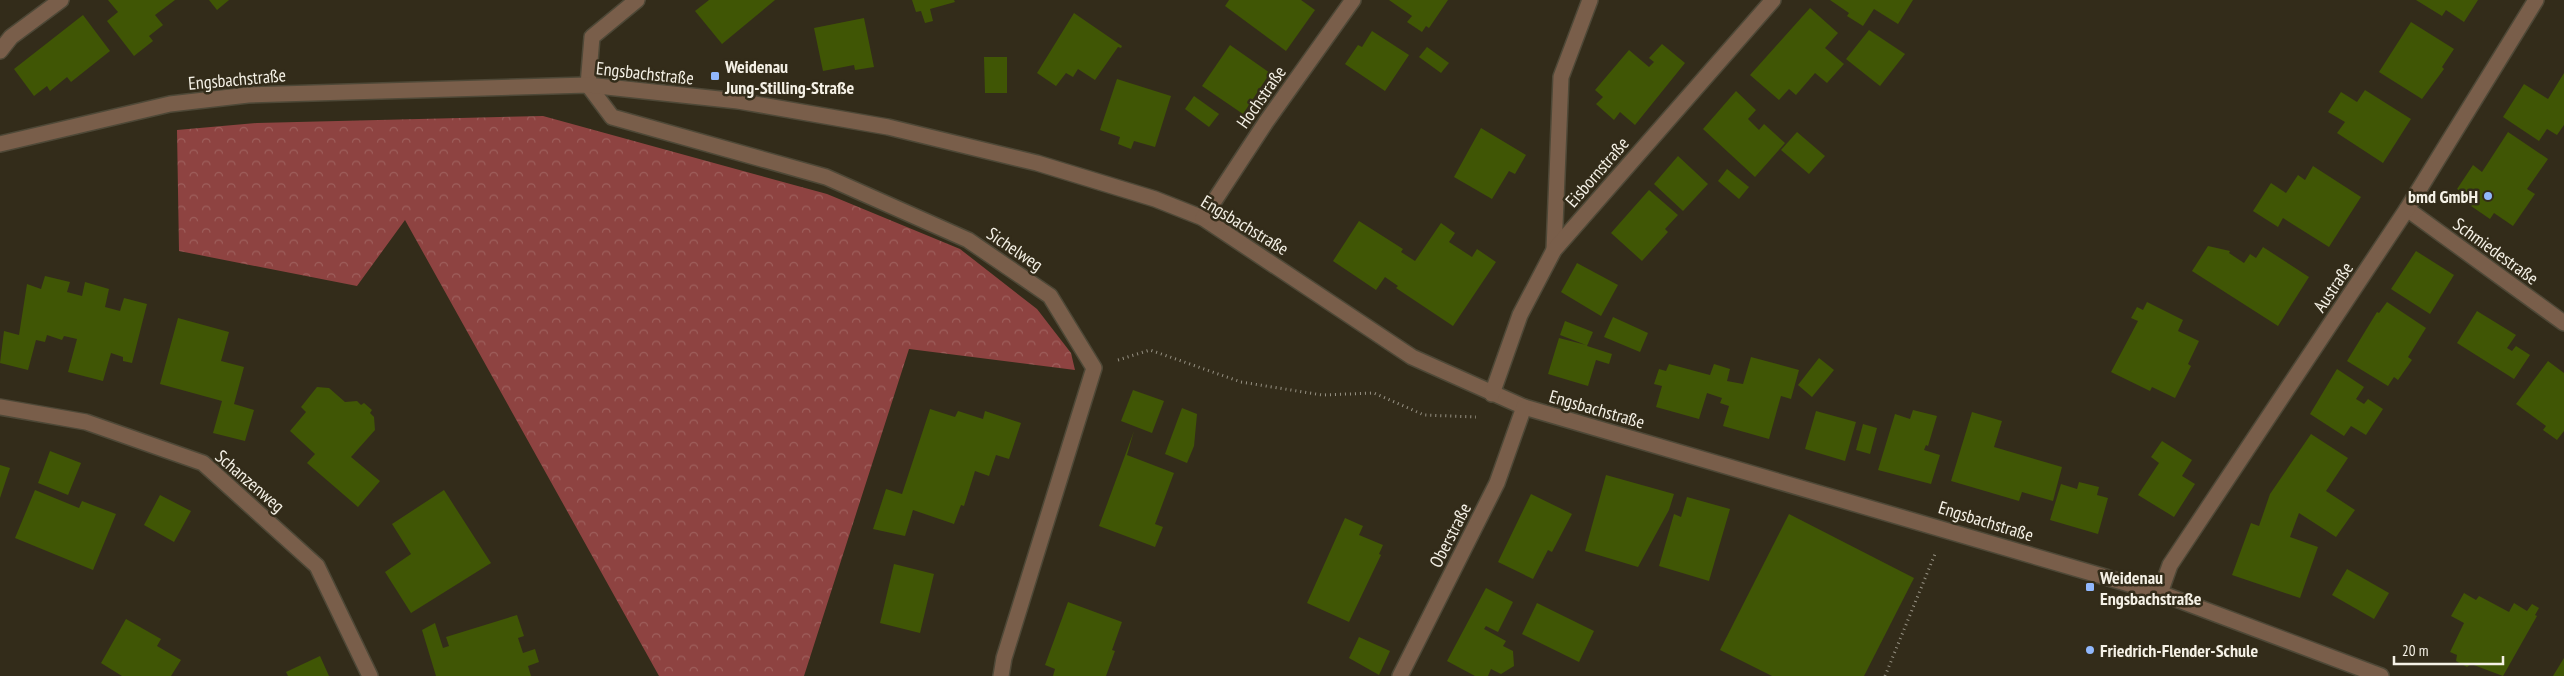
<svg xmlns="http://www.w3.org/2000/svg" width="2564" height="676" viewBox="0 0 2564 676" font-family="'PT Sans Narrow',sans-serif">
	<defs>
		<pattern id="forest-crowns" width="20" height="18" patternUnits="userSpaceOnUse" patternTransform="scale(1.25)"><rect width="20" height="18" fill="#8e4341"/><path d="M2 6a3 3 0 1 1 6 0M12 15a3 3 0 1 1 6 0" fill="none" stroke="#9e5f5c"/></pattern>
	</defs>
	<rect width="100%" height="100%" fill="#332c1a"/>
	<polygon fill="url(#forest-crowns)" points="543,116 827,194 960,249 1037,309 1071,353 1075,370 909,349 804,676 659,676 405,220 357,286 179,251 177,130 257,123"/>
	<g fill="#405605">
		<polygon points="108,0 175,0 155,15 163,25 149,36 153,41 134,56 107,21 118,12"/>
		<polygon points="209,0 229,0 217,10"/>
		<polygon points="709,0 775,0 722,44 695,11"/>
		<polygon points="912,0 954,0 955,2 930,9 933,21 925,23 921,11 916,12"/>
		<polygon points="1229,0 1301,0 1315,10 1286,51 1225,6"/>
		<polygon points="1389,0 1448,0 1429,28 1426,26 1422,32 1407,22 1412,16"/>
		<polygon points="1830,0 1913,0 1898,24 1874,9 1863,26 1847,16 1849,13"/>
		<polygon points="2416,0 2478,0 2464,22 2446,10 2442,16"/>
		<polygon points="1810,8 1838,33 1825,48 1844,64 1827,83 1815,73 1796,95 1789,89 1779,100 1750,75"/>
		<polygon points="1074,13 1122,46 1121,48 1118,47 1095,80 1078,69 1073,77 1066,73 1056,86 1037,73"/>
		<polygon points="83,15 110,51 71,82 67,77 50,91 47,86 34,96 14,69"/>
		<polygon points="864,18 874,67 855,70 854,65 823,71 814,28"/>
		<polygon points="2411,22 2454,49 2442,67 2444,69 2422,99 2379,72"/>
		<polygon points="1869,30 1905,54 1880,86 1846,59"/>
		<polygon points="1372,31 1409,55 1385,91 1345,64 1358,45 1362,47"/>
		<polygon points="1662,44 1685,63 1635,125 1620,112 1614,120 1596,104 1603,97 1595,90 1629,50 1649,67 1654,62 1649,58"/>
		<polygon points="1230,45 1270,73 1243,114 1202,86"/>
		<polygon points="1427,47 1449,63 1441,73 1419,57"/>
		<polygon points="984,57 1007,57 1007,93 985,93"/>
		<polygon points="2564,73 2564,125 2557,135 2547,129 2539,141 2503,117 2524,84 2548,99"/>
		<polygon points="1117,79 1171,96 1155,147 1134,141 1131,149 1118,144 1120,137 1100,130"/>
		<polygon points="2365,90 2411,119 2383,163 2337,133 2345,122 2328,112 2341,92 2357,102"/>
		<polygon points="1736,91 1756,110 1748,119 1759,130 1764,124 1785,143 1755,177 1703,129"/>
		<polygon points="1194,96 1219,114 1209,127 1185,109"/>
		<polygon points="1481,128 1526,155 1515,174 1509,171 1492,199 1454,177"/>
		<polygon points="1797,132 1825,156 1809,174 1781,150"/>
		<polygon points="2508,132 2548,159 2527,189 2535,194 2513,226 2494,213 2490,219 2471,206 2475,200 2457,189 2473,165 2482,172"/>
		<polygon points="1678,156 1708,184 1683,211 1654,184"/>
		<polygon points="2313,166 2361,197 2329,247 2283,218 2278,227 2253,211 2271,183 2286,193 2298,175 2305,180"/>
		<polygon points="1727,169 1749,187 1739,199 1718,181"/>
		<polygon points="1649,190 1678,215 1665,229 1668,232 1642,261 1611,233"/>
		<polygon points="1359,221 1403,249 1401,252 1415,261 1441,223 1455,233 1449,242 1472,257 1477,249 1496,262 1453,326 1396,288 1398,286 1385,277 1376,290 1333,261"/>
		<polygon points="2208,246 2230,251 2229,253 2244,263 2250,254 2256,258 2263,247 2309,277 2278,326 2192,271"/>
		<polygon points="2416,251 2454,275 2430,314 2391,289"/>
		<polygon points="1577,263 1618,285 1601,316 1561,292"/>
		<polygon points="45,276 70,282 67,292 82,296 85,282 109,289 105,307 120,311 124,298 147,304 132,363 123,361 123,357 111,353 103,381 68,372 77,339 64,336 62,340 47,335 45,342 36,340 28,370 0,363 4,331 19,335 27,284 41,289"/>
		<polygon points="2147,302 2183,320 2178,331 2199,341 2188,364 2191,366 2175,398 2152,387 2150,391 2111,372 2138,321 2131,318 2137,307 2143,310"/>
		<polygon points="2387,302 2426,328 2408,357 2412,360 2398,380 2394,377 2388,386 2347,361 2377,312 2379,313"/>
		<polygon points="2477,311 2516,335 2507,348 2512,351 2516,346 2530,355 2514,379 2457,343"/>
		<polygon points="1613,317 1648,333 1640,352 1604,337"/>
		<polygon points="178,318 229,332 221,361 244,367 234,404 254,410 245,441 213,433 222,401 160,384"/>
		<polygon points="1565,321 1593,332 1587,346 1612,354 1609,364 1596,360 1588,386 1548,374 1559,338 1586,345 1560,335"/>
		<polygon points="1751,357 1799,370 1791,399 1781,396 1769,439 1723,426 1729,406 1720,403 1722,398 1707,393 1699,419 1656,407 1662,386 1654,384 1659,369 1666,371 1669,364 1710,375 1714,364 1730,369 1727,381 1743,384"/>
		<polygon points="1819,358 1834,370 1812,397 1798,385"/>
		<polygon points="2548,361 2564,373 2564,431 2557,440 2543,430 2546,426 2516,404"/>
		<polygon points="2337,369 2364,387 2356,399 2364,404 2368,399 2383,409 2366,435 2351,426 2344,436 2310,414"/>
		<polygon points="317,387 329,388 345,402 357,401 361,405 364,403 372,410 370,413 374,417 375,430 351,457 380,481 358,507 307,463 315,454 290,431 306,412 301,407"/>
		<polygon points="1133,390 1164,401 1152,433 1121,421"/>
		<polygon points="1182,408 1197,414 1194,446 1187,463 1165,454"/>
		<polygon points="930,409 955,417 958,411 983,419 985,411 1021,423 1009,459 996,455 989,476 975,471 964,506 961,505 954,524 913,510 905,536 873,529 886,489 902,494"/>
		<polygon points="1913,410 1937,416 1928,446 1926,445 1924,450 1940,455 1931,484 1878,470 1895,414 1910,419"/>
		<polygon points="1816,411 1856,422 1845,461 1805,449"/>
		<polygon points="1972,412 2002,421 1994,447 2062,467 2053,501 2022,492 2019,501 1951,481"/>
		<polygon points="1863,424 1877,428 1870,454 1856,450"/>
		<polygon points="1134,431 1127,455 1174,473 1155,524 1163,527 1155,547 1099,526"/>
		<polygon points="2311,434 2348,458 2326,491 2355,510 2336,537 2299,513 2290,537 2318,547 2300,598 2232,575 2251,523 2259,526 2270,494"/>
		<polygon points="2162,441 2192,460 2182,476 2195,484 2174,517 2138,495 2159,463 2151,457"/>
		<polygon points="50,451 81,463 68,495 38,483"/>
		<polygon points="0,465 10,468 0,498"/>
		<polygon points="1606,475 1674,494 1669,510 1638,567 1585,551"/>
		<polygon points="2079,482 2099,487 2097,495 2108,498 2098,534 2050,520 2061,484 2077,489"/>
		<polygon points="35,490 79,508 82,501 116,514 93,570 15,538"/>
		<polygon points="444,490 491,563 411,613 385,572 411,554 392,524"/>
		<polygon points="1531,494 1572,514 1552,552 1548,550 1533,579 1498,562"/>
		<polygon points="160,495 191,511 174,542 144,525"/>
		<polygon points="1687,497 1730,509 1709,581 1659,566 1674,514 1681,517"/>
		<polygon points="1789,514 1914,578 1864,676 1772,676 1720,650"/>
		<polygon points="1345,518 1363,526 1359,535 1383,545 1379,554 1381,555 1349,622 1307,603"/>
		<polygon points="894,564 934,574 920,633 880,623"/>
		<polygon points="2347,569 2389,593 2374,619 2332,595"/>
		<polygon points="1486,588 1513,602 1498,632 1486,626 1484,629 1506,641 1503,646 1513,651 1514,666 1501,674 1491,669 1488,676 1475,676 1447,661"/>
		<polygon points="2464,593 2476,600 2479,596 2509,612 2514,603 2527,611 2532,604 2539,608 2535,615 2537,616 2503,676 2471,664 2467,667 2456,661 2457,655 2450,652 2464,623 2451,616"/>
		<polygon points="1068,602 1122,622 1112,650 1115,651 1106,676 1053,676 1055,669 1045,665"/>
		<polygon points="1537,603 1594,631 1579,662 1522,634"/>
		<polygon points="517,615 524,636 518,638 523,653 535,649 539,662 528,666 531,676 436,676 422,630 435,623 443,648 449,646 446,637"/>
		<polygon points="126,619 161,639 157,646 181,660 171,676 122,676 101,663"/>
		<polygon points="1359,637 1390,651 1379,675 1349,658"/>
		<polygon points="320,656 329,676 288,676 286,672"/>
		<polygon points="2564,658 2564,676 2553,676"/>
	</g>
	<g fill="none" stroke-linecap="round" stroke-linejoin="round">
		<g stroke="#4e4837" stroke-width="18">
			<g id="minor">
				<polyline points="637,0 592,37 588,85 612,117 826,177 968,240 1050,296 1094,368 1004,658 1001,676"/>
				<polyline points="0,51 11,37 61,0"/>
				<polyline points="0,144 170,104 248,95 588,85 738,101 888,127 1037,163 1155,199 1203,218 1412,357 1524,407 2160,593 2381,676"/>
				<polyline points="2407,209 2564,323"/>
				<polyline points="1203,218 1266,122 1353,0"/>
				<polyline points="1554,250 1561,77 1590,0"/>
				<polyline points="1492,394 1520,315 1554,250 1773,0"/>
				<polyline points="0,407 86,422 203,463 317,566 370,676"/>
				<polyline points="2160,593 2170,565 2407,209 2536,0"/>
				<polyline points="1400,676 1497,483 1524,407"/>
			</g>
		</g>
		<g stroke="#979284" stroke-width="3" stroke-dasharray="1 4" stroke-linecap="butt">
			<polyline points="1118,360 1150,350 1241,382 1322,395 1374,393 1424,415 1476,417"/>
			<polyline points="1885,676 1935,554"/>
		</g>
		<use href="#minor" stroke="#795e4a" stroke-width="15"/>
	</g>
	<g fill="#91b8fd" stroke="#332c1a" stroke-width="2">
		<rect x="710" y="71" width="10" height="10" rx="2.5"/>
		<circle cx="2488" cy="196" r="5"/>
		<rect x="2085" y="582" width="10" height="10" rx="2.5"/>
		<circle cx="2090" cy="650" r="5"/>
	</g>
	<g text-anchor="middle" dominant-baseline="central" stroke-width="5" stroke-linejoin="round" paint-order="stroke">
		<g font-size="18" font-weight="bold" fill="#f5f1e6" stroke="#332c1a" text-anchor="start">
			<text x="725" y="66">Weidenau<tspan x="725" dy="21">Jung-Stilling-Straße</tspan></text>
			<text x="2478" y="196" text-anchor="end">bmd GmbH</text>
			<text x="2100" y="577">Weidenau<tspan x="2100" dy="21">Engsbachstraße</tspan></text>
			<text x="2100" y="650">Friedrich-Flender-Schule</text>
		</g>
		<g font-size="18" fill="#f5f1e6" stroke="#332c1a">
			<text transform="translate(645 73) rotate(6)">Engsbachstraße</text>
			<text transform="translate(237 79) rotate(-5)">Engsbachstraße</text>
			<text transform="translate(1261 97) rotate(-55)">Hochstraße</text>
			<text transform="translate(1597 172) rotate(-49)">Eisbornstraße</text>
			<text transform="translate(1245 225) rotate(31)">Engsbachstraße</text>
			<text transform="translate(1015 249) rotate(34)">Sichelweg</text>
			<text transform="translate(2496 251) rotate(36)">Schmiedestraße</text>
			<text transform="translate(2333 287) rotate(-56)">Austraße</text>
			<text transform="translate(1597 409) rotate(16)">Engsbachstraße</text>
			<text transform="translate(250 481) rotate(41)">Schanzenweg</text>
			<text transform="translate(1986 521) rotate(17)">Engsbachstraße</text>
			<text transform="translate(1450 535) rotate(-63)">Oberstraße</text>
		</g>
	</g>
	<path d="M2394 656v8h109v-8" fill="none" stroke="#f5f1e6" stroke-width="2.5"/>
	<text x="2402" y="656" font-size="15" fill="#f5f1e6" stroke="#332c1a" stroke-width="4" paint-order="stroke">20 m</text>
</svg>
